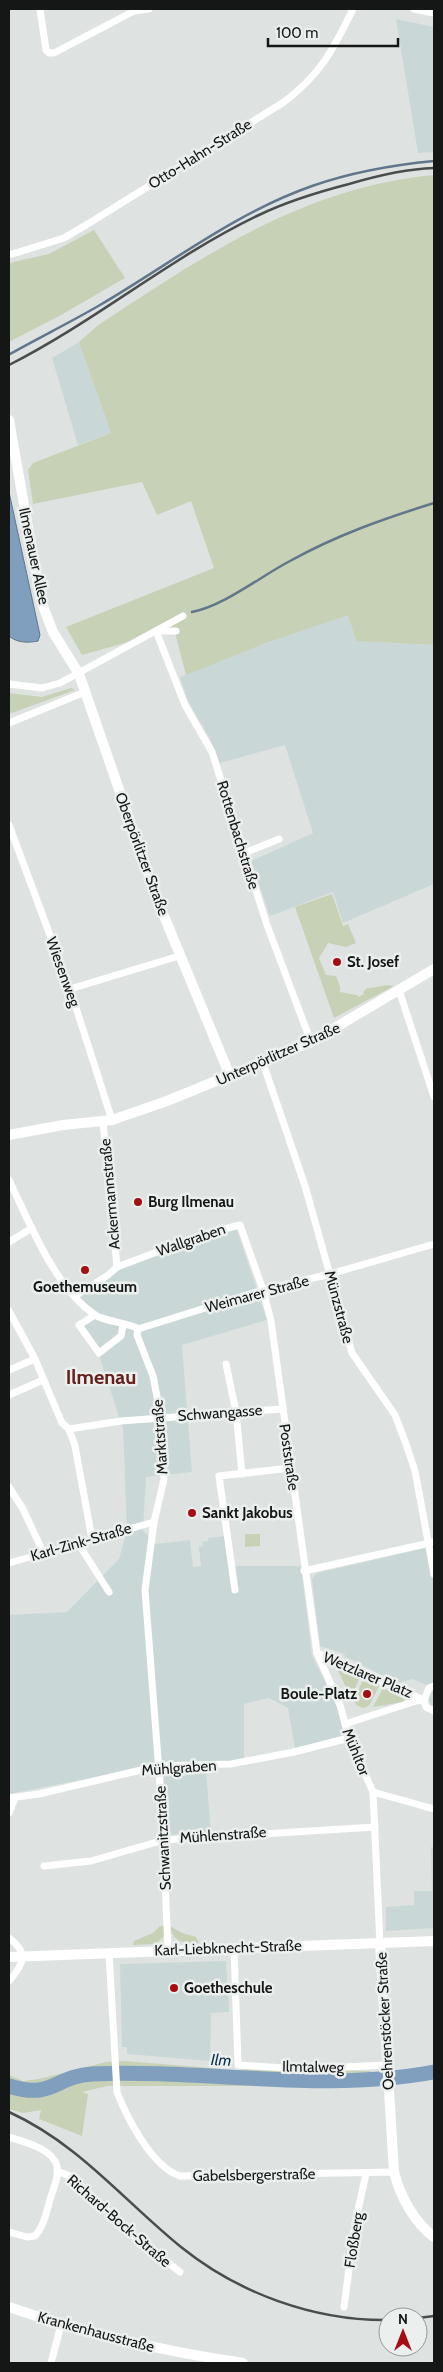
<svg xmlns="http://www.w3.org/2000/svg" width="443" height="2372" viewBox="0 0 443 2372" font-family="Cabin,sans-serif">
	<rect width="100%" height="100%" fill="#dee3e2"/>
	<g fill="#c9d8d6">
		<polygon points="396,19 434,27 434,152 418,153"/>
		<polygon points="79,342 111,433 78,445 52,358"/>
		<polygon points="348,614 356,641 434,645 434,884 343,923 333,892 270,916 251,861 313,833 285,745 220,763 210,739 188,701 180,677 266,643"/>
		<polygon points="236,1227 267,1320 182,1345 192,1472 146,1477 143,1530 155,1544 190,1540 193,1567 201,1566 199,1547 203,1546 202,1542 208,1541 208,1538 225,1536 233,1566 301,1566 312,1656 336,1703 345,1735 295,1748 288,1708 269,1698 244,1704 244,1766 206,1769 211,1833 167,1835 163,1764 9,1794 9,1615 67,1612 119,1559 127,1530 123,1429 99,1355 76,1326 89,1315 72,1294 105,1272 109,1277 119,1268"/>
		<polygon points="434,1546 434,1707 430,1705 429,1697 433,1690 426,1685 413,1679 398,1683 344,1656 345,1654 320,1646 312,1579 317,1573"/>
		<polygon points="431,1847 434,1847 434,1928 386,1931 386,1907 414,1905 414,1891 432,1891"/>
		<polygon points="226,1961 229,2012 211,2013 210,2061 127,2054 127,2047 122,2047 120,1964"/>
	</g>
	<g fill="#c7d1b5">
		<path d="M434,175V645L356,641L348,615L266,643L186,675L174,629L82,655L66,627L214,568L191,501L157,515L142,482L33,504L28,470L33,463L111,433L79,342L97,326C203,256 304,187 434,175Z"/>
		<polygon points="94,230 125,278 61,315 9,342 9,263 49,254"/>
		<polygon points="71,688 75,690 9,714 9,693 42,697"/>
		<path d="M332,894L343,926L348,924L356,943L346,947L328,943L319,958L326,975L336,976L340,987V992L357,995L359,997L364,994L363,992L367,988C375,989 383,983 394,986L334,1018L295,907Z"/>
		<polygon points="245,1534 260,1534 260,1546 245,1547"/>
		<polygon points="339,1666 360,1677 351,1697 337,1669"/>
		<polygon points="363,1680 379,1686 369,1706 363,1708 356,1705 354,1699"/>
		<polygon points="383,1688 404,1699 403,1702 373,1707"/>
		<polygon points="160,1926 164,1926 164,1936 156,1944 133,1945 134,1941 153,1933"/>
		<path d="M170,1926L182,1933L196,1937L199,1943C185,1944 173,1943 170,1926Z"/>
		<polygon points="124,2061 236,2070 264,2069 371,2071 371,2076 378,2076 377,2086 107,2086 82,2092 88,2094 82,2136 39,2119 41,2110 23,2113 9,2109 9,2075 23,2081 39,2079 106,2062"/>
	</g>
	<path fill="#809ebd" stroke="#60768b" d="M9,492L40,635L38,641C28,643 17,643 9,636Z"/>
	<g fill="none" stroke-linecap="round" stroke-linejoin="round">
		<g stroke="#60768b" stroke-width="2.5">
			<path d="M10,354C40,337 71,322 100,305C170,264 235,213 312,186C352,172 392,165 434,161"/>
			<path d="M192,612C224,606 261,576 290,561C337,535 383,519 434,503"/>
		</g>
		<path stroke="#809ebd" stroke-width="15" d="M9,2086C53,2100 55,2076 92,2074C206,2069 321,2093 434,2072"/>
		<g stroke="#fff" stroke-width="7">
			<polyline points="40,9 46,50 49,53 54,53 134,11 149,9"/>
			<polyline points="414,9 434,13"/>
			<path d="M9,255L64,238L91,222L284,102C321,74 333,50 353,9"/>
			<polyline points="176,631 156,631 185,705 212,752 267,925 311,1042"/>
			<polyline points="9,684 42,688 60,683 183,616"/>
			<polyline points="9,723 85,692"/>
			<polyline points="9,825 70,989 112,1120"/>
			<polyline points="244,853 279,839"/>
			<polyline points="70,989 179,956"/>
			<polyline points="399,990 434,1097"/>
			<polyline points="263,1063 305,1186 352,1353 395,1415 406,1444 415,1471 434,1574"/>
			<polyline points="103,1122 117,1267"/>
			<path d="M9,1180C30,1223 54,1287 95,1315C106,1322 131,1323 138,1329"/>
			<polyline points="9,1242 32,1228"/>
			<polyline points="75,1296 108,1275 117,1267 205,1234 240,1225 263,1290 271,1321 317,1653 340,1705 349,1738 373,1792 380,1944"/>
			<polyline points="9,1311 35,1359 62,1423 69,1429"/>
			<polyline points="95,1315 79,1325 99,1353 121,1336 123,1325"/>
			<polyline points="138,1329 137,1335 153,1376 161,1418 164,1479 154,1522 145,1590 162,1811 168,1950"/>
			<polyline points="138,1329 263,1290 330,1274 434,1244"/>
			<polyline points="226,1364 236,1412 242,1474"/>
			<polyline points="9,1370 35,1359"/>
			<polyline points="9,1395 43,1380"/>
			<polyline points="69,1429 121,1421 282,1409"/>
			<polyline points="69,1429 75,1446 92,1539"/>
			<polyline points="9,1487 23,1509 43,1552"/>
			<polyline points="78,1543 109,1592"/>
			<polyline points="9,1563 154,1522"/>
			<polyline points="304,1571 434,1542"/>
			<polyline points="235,1590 219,1476 291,1468"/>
			<polyline points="317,1653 424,1700"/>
			<polyline points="434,1686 429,1688 424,1700 426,1707 434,1711"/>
			<polyline points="345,1724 416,1701 424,1700"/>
			<polyline points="373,1792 434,1809"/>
			<polyline points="9,1798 39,1794 158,1766 231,1764 294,1752 349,1738"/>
			<polyline points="9,1813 15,1798"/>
			<polyline points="44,1866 91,1861 164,1840 375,1827"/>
			<path d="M9,1938C29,1953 24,1964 9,1981"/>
			<polyline points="234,1948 238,2065 301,2069 387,2065"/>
			<path d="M109,1953L117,2092C127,2118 152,2167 180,2176L394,2172"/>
			<path d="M9,2137C24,2142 52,2148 57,2166C60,2176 52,2191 50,2200C46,2213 44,2226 35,2236L27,2237L9,2232"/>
			<polyline points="57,2171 72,2177 135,2237 180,2272"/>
			<polyline points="344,2307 355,2223 366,2174"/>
			<polyline points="51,2363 61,2325"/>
		</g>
		<g stroke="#fff" stroke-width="10">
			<polyline points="9,420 41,601 53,632 79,674 157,899 230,1076"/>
			<polyline points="9,1135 63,1125 112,1120 167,1101 311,1042 434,969"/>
			<path d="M380,1944L394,2172C400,2196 414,2222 434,2237"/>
			<polyline points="9,1957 434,1941"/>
			<path d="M9,2307C87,2334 162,2351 243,2363"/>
		</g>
		<g stroke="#4b4d4c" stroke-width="2.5">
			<path d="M9,365C96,321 171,257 259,215C288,201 318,192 349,184C376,176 405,169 434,168"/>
			<path d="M9,2112C79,2144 122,2199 181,2247C238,2293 314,2321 388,2320"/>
			<polyline points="418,2318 434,2316"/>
		</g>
	</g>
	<g fill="#a50f14" stroke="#ebf0ef" stroke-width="2">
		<circle cx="337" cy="962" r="5"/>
		<circle cx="138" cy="1202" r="5"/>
		<circle cx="85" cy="1270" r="5"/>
		<circle cx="192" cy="1513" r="5"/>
		<circle cx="367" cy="1694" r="5"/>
		<circle cx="174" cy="1988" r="5"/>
	</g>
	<g text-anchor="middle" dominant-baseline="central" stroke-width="5" stroke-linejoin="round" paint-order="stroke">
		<g font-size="15" fill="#151716" stroke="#ebf0ef">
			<text transform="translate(200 154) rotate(-32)">Otto-Hahn-Straße</text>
			<text transform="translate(34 556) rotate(78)">Ilmenauer Allee</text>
			<text transform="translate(238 835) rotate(73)">Rottenbachstraße</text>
			<text transform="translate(142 854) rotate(70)">Oberpörlitzer Straße</text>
			<text transform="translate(63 972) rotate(70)">Wiesenweg</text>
			<text transform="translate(278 1054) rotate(-24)">Unterpörlitzer Straße</text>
			<text transform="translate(110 1194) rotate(-95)">Ackermannstraße</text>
			<text transform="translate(191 1240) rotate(-19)">Wallgraben</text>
			<text transform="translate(257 1294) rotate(-15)">Weimarer Straße</text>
			<text transform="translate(339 1307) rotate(75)">Münzstraße</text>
			<text transform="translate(220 1413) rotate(-4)">Schwangasse</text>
			<text transform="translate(160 1437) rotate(-94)">Marktstraße</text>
			<text transform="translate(289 1457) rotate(82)">Poststraße</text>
			<text transform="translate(81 1542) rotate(-16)">Karl-Zink-Straße</text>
			<text transform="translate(368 1675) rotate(23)">Wetzlarer Platz</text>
			<text transform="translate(356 1752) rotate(68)">Mühltor</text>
			<text transform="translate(179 1768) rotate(-4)">Mühlgraben</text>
			<text transform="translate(223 1835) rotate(-4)">Mühlenstraße</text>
			<text transform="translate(163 1838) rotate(-93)">Schwanitzstraße</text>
			<text transform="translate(228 1948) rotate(-2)">Karl-Liebknecht-Straße</text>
			<text transform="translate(385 2021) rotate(-93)">Oehrenstöcker Straße</text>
			<text transform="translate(313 2067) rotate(1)">Ilmtalweg</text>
			<text transform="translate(254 2175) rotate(-1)">Gabelsbergerstraße</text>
			<text transform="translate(119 2221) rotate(41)">Richard-Bock-Straße</text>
			<text transform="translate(354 2240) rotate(-81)">Floßberg</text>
			<text transform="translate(96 2332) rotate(15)">Krankenhausstraße</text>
		</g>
		<g font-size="15" font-weight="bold" fill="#151716" stroke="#ebf0ef" text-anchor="start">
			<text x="347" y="962">St. Josef</text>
			<text x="148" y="1202">Burg Ilmenau</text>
			<text x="85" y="1287" text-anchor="middle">Goethemuseum</text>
			<text x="202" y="1513">Sankt Jakobus</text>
			<text x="357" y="1694" text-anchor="end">Boule-Platz</text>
			<text x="184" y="1988">Goetheschule</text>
		</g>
		<g font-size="16" font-style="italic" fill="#082c4b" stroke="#ebf0ef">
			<text transform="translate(221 2060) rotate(3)">Ilm</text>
		</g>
		<g font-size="20" font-weight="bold" fill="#66211d" stroke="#ebf0ef">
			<text x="101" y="1377">Ilmenau</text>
		</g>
	</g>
	<rect width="443" height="2372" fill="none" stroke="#151716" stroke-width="20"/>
	<g transform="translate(403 2332)"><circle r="24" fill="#ebf0ef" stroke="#959998"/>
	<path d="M0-4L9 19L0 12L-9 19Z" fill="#a50f14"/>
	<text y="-8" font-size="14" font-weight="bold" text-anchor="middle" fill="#151716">N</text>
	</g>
	<path d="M268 38v8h130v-8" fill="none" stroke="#151716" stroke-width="2.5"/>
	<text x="276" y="38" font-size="15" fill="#151716" stroke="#ebf0ef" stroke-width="4" paint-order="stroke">100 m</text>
</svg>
